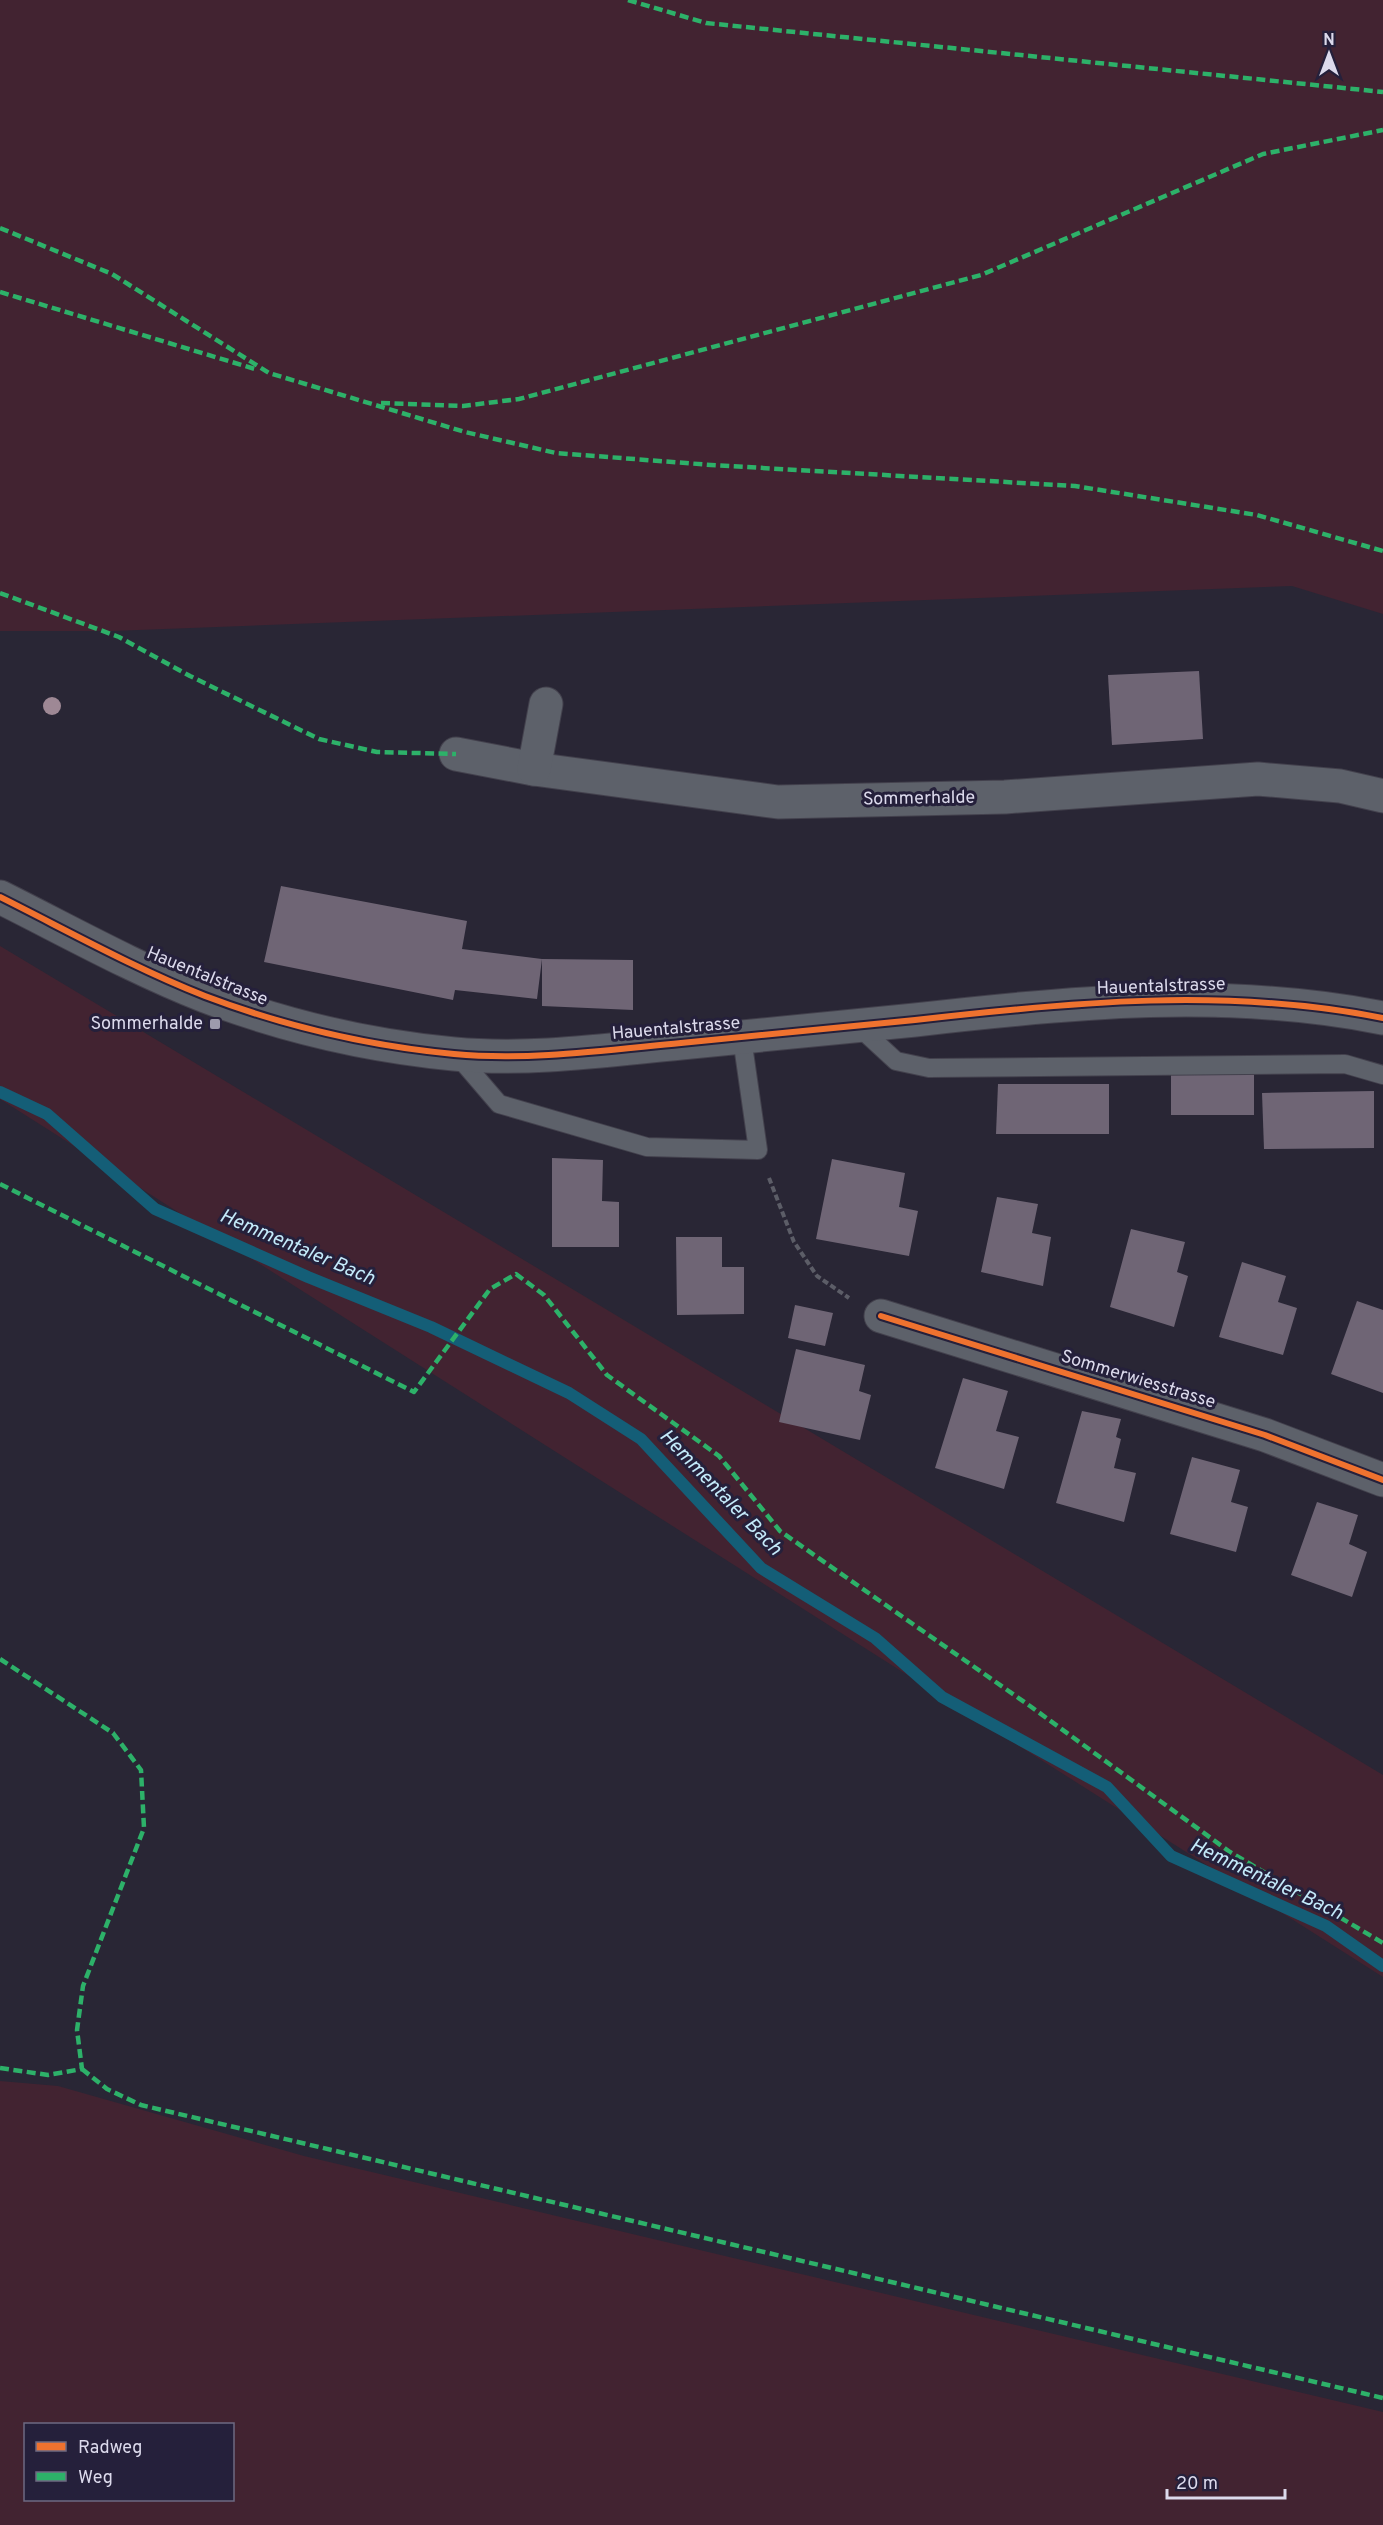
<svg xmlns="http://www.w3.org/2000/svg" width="1383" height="2525" viewBox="0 0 1383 2525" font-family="Overpass,sans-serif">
	<rect width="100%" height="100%" fill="#292635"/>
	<g fill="#422331" fill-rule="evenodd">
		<polygon points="0,0 1383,0 1383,614 1292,586 112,631 0,631"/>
		<polygon points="0,946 1383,1775 1383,1977 0,1099"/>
		<path d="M0,2081L58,2086L304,2156L1383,2412V2525H0ZM26,2424H232V2500H26Z"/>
	</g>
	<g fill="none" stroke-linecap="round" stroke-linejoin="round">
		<polyline stroke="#145e77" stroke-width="12" points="0,1092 47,1114 155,1209 308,1277 431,1327 569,1393 641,1439 761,1568 875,1638 942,1697 1107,1787 1171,1856 1326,1926 1383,1966"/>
	</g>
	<g fill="#6f6575">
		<polygon points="1199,671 1203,739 1112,745 1108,675"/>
		<polygon points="281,886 467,921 462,949 542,959 633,960 633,1010 542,1006 542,959 537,999 455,990 453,1000 264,962"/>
		<rect x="1171" y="1074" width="83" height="41"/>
		<polygon points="998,1084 1109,1084 1109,1134 996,1134"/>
		<polygon points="1374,1091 1374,1148 1264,1149 1262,1093"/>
		<polygon points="552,1158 603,1160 602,1201 619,1202 619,1247 552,1247"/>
		<polygon points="832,1159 905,1173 899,1207 918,1211 909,1256 816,1239"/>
		<polygon points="997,1197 1038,1204 1032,1233 1051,1237 1043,1286 981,1272"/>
		<polygon points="1131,1229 1185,1242 1177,1272 1188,1276 1174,1327 1110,1307"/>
		<polygon points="676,1237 722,1237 722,1267 744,1267 744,1314 677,1315"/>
		<polygon points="1242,1262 1286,1276 1278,1302 1297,1308 1283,1355 1219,1337"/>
		<polygon points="1357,1301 1383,1310 1383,1393 1331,1374"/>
		<polygon points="795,1305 833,1313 825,1346 788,1338"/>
		<polygon points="796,1349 865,1365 859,1391 871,1395 860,1440 779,1422"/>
		<polygon points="963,1378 1008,1391 996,1431 1019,1437 1004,1489 935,1468"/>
		<polygon points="1082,1411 1121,1419 1116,1437 1121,1439 1114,1468 1136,1473 1124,1522 1056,1503"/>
		<polygon points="1192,1457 1240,1470 1231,1502 1248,1507 1236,1552 1170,1534"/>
		<polygon points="1317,1502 1358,1515 1349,1544 1367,1552 1352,1597 1291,1575"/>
	</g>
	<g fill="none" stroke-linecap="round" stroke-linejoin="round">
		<g stroke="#43414d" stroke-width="20">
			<g id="service">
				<polyline points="858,1026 896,1061 929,1068 1345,1064 1383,1075"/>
				<polyline points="457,1055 499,1104 647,1147 758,1150 742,1038"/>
			</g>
		</g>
		<g stroke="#43414d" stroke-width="35">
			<g id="minor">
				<polyline points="456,754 534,769 778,802 1005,797 1258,779 1340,786 1383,796"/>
				<polyline points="534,769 546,704"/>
				<polyline points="881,1316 1265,1435 1383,1480"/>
			</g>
		</g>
		<g stroke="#43414d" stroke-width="35">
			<path id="tertiary" d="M0,897C68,931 134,968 205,996C284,1026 370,1046 454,1054C529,1061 607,1050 681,1043C759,1036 837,1028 915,1020C1071,1002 1228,987 1383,1018"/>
		</g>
		<polyline stroke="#5c5d67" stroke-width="4" stroke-dasharray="6 3" stroke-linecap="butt" points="769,1178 794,1242 817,1276 849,1298"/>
		<use href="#service" stroke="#5d616a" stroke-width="18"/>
		<use href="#minor" stroke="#5d616a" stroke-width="33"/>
		<use href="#tertiary" stroke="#5d616a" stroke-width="33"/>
		<g stroke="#2db169" stroke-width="4.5" stroke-dasharray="9 4.5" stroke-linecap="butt">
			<polyline points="628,0 706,23 1383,92"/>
			<polyline points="0,228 112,274 269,373 465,432 556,453 711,465 1075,486 1257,515 1383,551"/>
			<polyline points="0,292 255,369"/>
			<polyline points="381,403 463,406 519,399 981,275 1263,154 1383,130"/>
			<polyline points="0,593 119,637 190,676 319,739 377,752 456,754"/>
			<polyline points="0,1184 414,1392 490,1289 516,1274 544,1295 607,1375 719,1456 780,1531 1030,1706 1230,1852 1383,1943"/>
			<polyline points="0,1659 113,1733 141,1770 144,1828 83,1986 77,2030 82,2069"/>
			<polyline points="0,2068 48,2075 82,2069"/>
			<polyline points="82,2069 107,2089 141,2105 1383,2398"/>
		</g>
		<g stroke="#25203b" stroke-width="10">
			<g id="cycleway">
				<path d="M0,897C68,931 134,968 205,996C284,1026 370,1046 454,1054C529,1061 607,1050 681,1043C759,1036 837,1028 915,1020C1071,1002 1228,987 1383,1018"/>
				<polyline points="881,1316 1265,1435 1383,1480"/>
			</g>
		</g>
		<use href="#cycleway" stroke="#ef722f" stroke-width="6"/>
	</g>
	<circle fill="#9e8895" cx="52" cy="706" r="9"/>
	<rect fill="#9d9bac" stroke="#25203b" stroke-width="2" x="209" y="1018" width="12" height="12" rx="3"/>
	<g text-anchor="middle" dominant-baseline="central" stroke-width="6" stroke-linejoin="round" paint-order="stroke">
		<g font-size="18" fill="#dcdaec" stroke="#25203b">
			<text transform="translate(919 799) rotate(-1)">Sommerhalde</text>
			<text transform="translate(207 977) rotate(22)">Hauentalstrasse</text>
			<text transform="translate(1161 987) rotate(-2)">Hauentalstrasse</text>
			<text transform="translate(676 1029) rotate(-5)">Hauentalstrasse</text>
			<text transform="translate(1138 1380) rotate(17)">Sommerwiesstrasse</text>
		</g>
		<g font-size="18" fill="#dcdaec" stroke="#25203b" text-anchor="end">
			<text x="203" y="1024">Sommerhalde</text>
		</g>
		<g font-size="20" font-style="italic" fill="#c4eafa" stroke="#25203b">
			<text transform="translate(297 1248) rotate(23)">Hemmentaler Bach</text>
			<text transform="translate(720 1493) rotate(46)">Hemmentaler Bach</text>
			<text transform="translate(1266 1880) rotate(25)">Hemmentaler Bach</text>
		</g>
	</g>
	<rect x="24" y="2423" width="210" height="78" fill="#25203b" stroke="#6e6a82" stroke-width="1.5"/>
	<rect x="36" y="2442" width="30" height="9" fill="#ef722f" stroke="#6e6a82" stroke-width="1.5"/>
	<text x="78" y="2453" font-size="18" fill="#dcdaec">Radweg</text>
	<rect x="36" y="2472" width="30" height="9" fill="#2db169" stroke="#6e6a82" stroke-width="1.5"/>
	<text x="78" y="2483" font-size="18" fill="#dcdaec">Weg</text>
	<g transform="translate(1329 54)" stroke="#25203b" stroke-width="4.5" paint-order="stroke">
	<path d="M0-4.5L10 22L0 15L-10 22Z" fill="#dcdaec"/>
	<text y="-9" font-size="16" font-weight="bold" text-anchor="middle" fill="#dcdaec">N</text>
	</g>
	<path d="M1167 2489v9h118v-9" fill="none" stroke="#dcdaec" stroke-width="3"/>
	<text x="1176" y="2489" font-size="18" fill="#dcdaec" stroke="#25203b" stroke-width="4.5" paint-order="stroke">20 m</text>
</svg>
